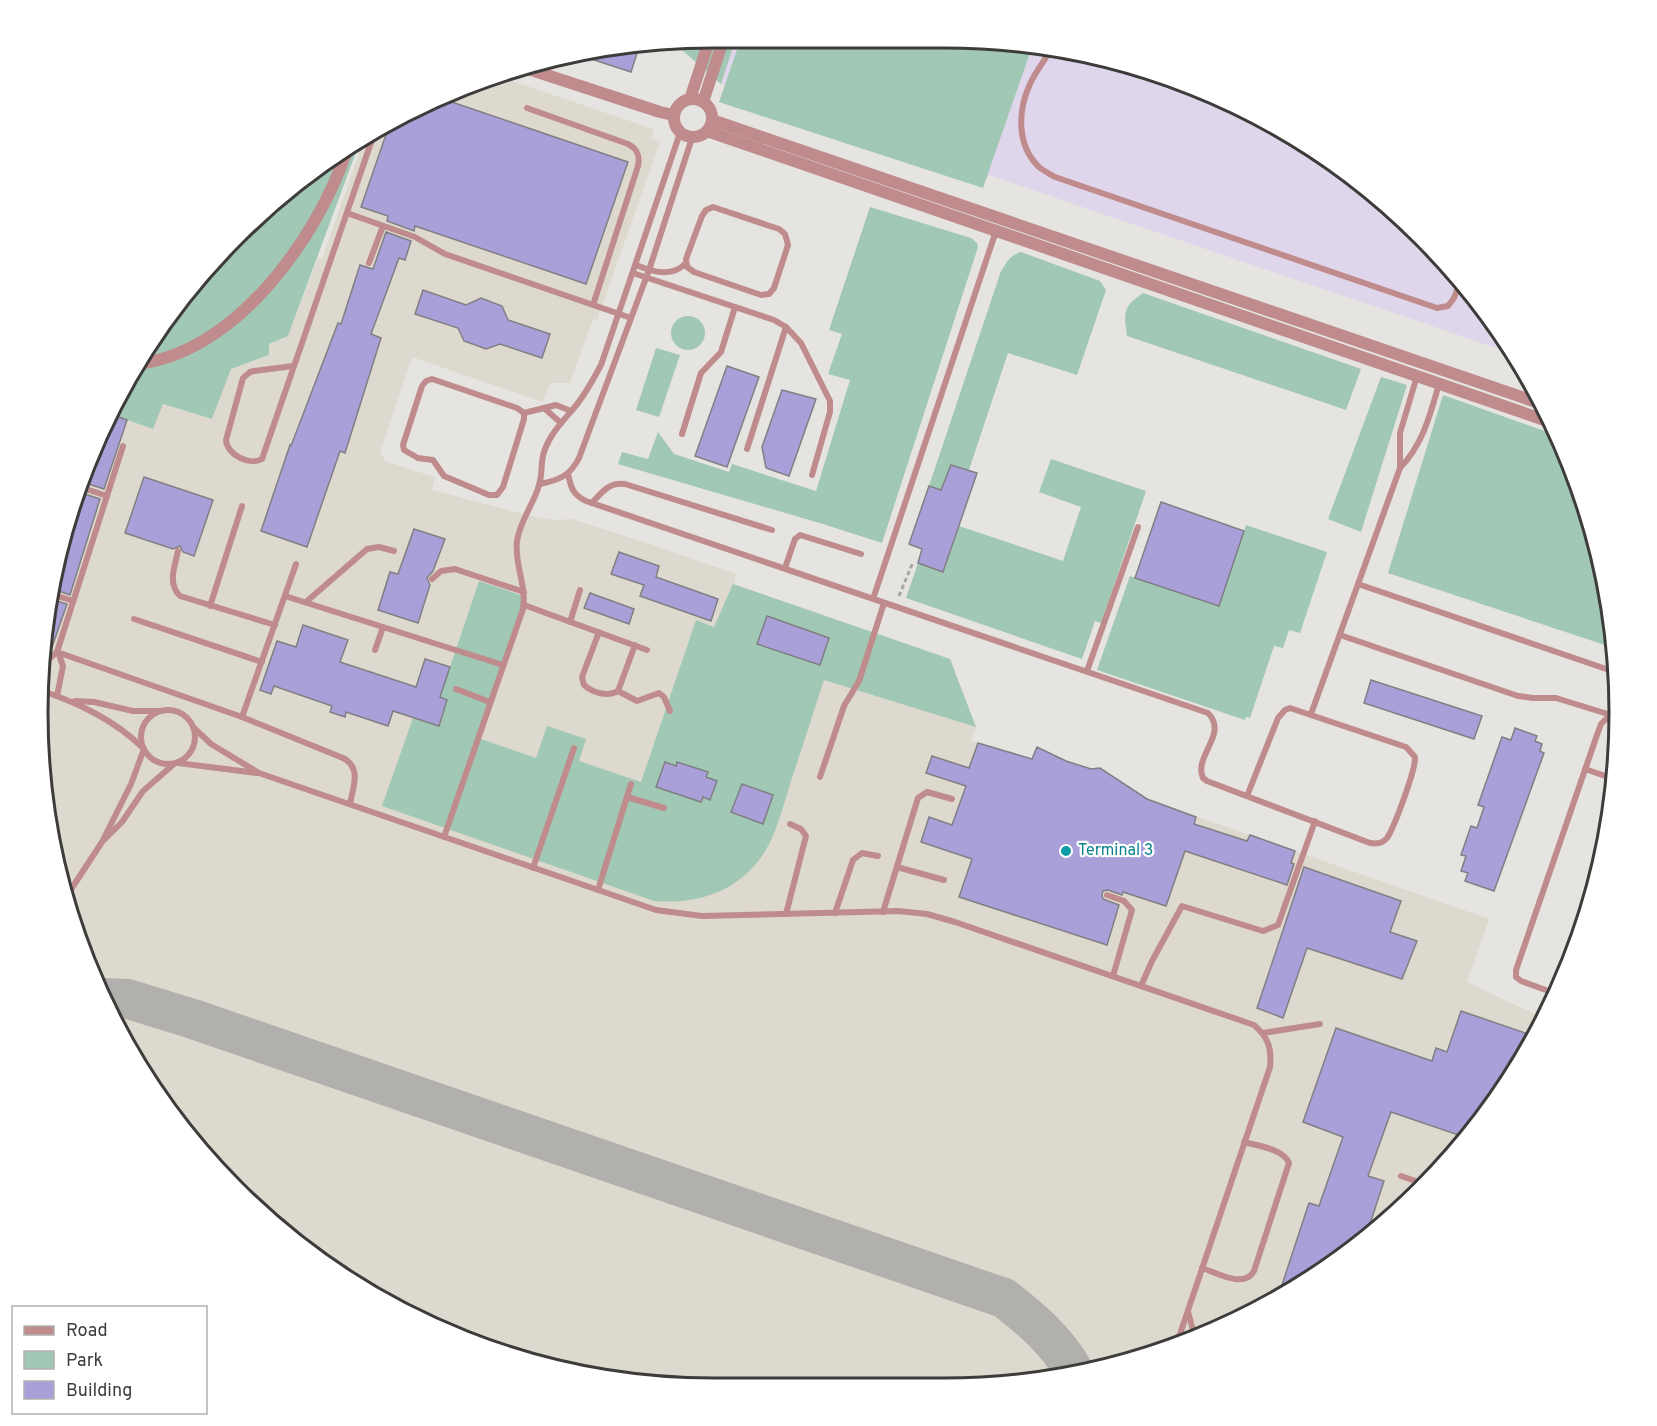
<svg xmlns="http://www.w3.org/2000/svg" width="1657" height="1426" viewBox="0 0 1657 1426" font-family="Overpass,sans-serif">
	<rect width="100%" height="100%" fill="#e6e4e0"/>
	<polygon fill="#ded9ce" points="497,76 654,129 651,138 660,142 597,320 593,319 570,383 550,383 543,402 412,357 380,453 387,462 435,477 432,490 535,517 557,520 572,519 650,544 736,574 734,584 950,659 976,727 971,741 1032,759 1037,747 1066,761 1091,769 1100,768 1147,799 1489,919 1467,982 1545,1019 1480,1124 1390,1221 1282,1298 1161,1353 989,1387 713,1388 581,1375 455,1337 338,1275 235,1190 128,1051 73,930 43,801 43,624 89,455 110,414 153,429 162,404 212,419 231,369 269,355 269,344 288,336 318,258 322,259 363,142 414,107"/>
	<polygon fill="#e0d6eb" points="736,38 1033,43 1161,73 1243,107 1355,177 1452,268 1514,354 721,84"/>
	<g fill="#a1c8b4">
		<polygon points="713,38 736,38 721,84 674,43"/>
		<polygon points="741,38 1032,43 1033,44 983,188 719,102"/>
		<polygon points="359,144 288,336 269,344 269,355 231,369 212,419 163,404 153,429 110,414 152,337 267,205"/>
		<polygon points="870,207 971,238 977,243 978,247 882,543 823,524 618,464 622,452 648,459 658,432 674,454 729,472 732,464 816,491 850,380 828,374 842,334 829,330"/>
		<path d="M1021,252L1100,281L1106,290L1077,375L1008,353L969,470L951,465L941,490L929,486L1001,271C1007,262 1010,255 1021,252Z"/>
		<path d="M1143,293L1361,369L1346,410L1127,336C1124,314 1122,307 1143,293Z"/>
		<circle cx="688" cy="333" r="17"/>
		<polygon points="656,348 680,355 659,417 636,410"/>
		<polygon points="1381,377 1407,385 1361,532 1328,519"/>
		<polygon points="1443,395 1556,435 1584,496 1614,624 1614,648 1388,573"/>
		<polygon points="1051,459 1146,491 1101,623 1095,621 1082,659 906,598 918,563 944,571 959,526 1063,561 1081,507 1039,492"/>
		<polygon points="1246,525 1327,552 1300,633 1289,630 1283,648 1274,646 1250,718 1246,717 1245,720 1097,670 1130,576 1218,606"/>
		<path d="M479,581L527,597L481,739L536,758L547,726L586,739L579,761L641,782L696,620L714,627L733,584L950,659L976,727L824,680C813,714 802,748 791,781C785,800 780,820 772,838C750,887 704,905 654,901L382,806L413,718L439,726L447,700L440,697Z"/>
	</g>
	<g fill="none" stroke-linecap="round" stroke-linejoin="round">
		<path stroke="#b2b0ad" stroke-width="40" d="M104,998L128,999L193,1019L1004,1298C1031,1319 1056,1340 1073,1370"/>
	</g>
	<g fill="#a9a0d9" stroke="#807f83" stroke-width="1.5">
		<polygon points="639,47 631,72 579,55"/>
		<polygon points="440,98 628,162 586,284 415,226 414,231 387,221 388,216 361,207 390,123 414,107"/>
		<polygon points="386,232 411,241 405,260 399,258 371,334 381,338 345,453 340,451 307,547 261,531 290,445 291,446 338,323 341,324 360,265 373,269"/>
		<polygon points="423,290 466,305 481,298 502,306 508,320 550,334 542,358 500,344 486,349 464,341 458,328 415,314"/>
		<polygon points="727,366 759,377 727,467 695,456"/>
		<polygon points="782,390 816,399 789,476 766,468 762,447"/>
		<polygon points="110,414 127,420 104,489 82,482 89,455"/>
		<polygon points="951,465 977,473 943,572 918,563 922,549 909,544 929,486 941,490"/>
		<polygon points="144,477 213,500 194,556 183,552 180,546 173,549 125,533"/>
		<polygon points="79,492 100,499 70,595 53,589"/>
		<polygon points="1161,502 1244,531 1219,606 1135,578"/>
		<polygon points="414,529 445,539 433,571 427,578 430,585 418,623 378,610 390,572 398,574"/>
		<polygon points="619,552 659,566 656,577 718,599 711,621 640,596 644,585 611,574"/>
		<polygon points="590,593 634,609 629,624 584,608"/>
		<polygon points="50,599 67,604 51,650 43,657 43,624"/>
		<polygon points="767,616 829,638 820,665 757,644"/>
		<polygon points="303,625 348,640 340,662 416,687 425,659 450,667 440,697 447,700 439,726 393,711 388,726 346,712 345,717 330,712 332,706 274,686 271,694 260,690 277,641 296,647"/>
		<polygon points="1371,680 1482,716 1474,739 1364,703"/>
		<polygon points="1515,728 1537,736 1535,741 1542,744 1540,751 1544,753 1494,891 1465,881 1468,873 1461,871 1466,856 1461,855 1471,826 1477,828 1484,807 1478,805 1502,737 1511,740"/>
		<polygon points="978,743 1032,759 1037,747 1066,761 1091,769 1100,768 1147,799 1196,817 1194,824 1247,841 1250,835 1295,851 1291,863 1294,864 1287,885 1185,851 1166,906 1123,892 1122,895 1108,890 1103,891 1102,895 1103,899 1119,905 1107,945 959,897 972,859 921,842 929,817 952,825 966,786 926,773 932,756 969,768"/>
		<polygon points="665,762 676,766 677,762 708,772 706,777 717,781 710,800 703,797 701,802 656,787"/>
		<polygon points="742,784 773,795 763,824 731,812"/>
		<polygon points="1304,867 1401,901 1390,932 1417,941 1402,979 1307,948 1283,1018 1257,1008"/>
		<polygon points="1461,1011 1534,1036 1480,1124 1467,1138 1391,1112 1368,1176 1384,1181 1370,1224 1380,1227 1277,1300 1309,1203 1319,1206 1343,1137 1303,1122 1336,1028 1432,1061 1436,1048 1447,1052"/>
	</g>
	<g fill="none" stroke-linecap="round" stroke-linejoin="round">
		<polyline stroke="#a8a6a3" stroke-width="3" stroke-dasharray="4.5 3" stroke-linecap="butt" points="899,596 913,562"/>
		<g stroke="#bf8b8d" stroke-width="6">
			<path d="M1052,48C1045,60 1036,71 1030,84C1018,110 1016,145 1039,167C1044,171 1050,174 1055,177L1437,308L1448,306L1454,298L1461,280"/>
			<path d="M527,108L628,144C638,149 640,156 638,166L593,305"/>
			<polygon points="713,207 779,229 785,234 788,245 774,288 769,294 761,295 694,272 687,267 686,259 702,216 706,210"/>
			<polyline points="347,213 415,237 445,254 631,318"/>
			<polyline points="369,263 383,226"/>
			<path d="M636,265C653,272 672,278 686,263"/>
			<polyline points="633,273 774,320 786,327 801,343 830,401 830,412 812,475"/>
			<path d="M293,366L254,371L250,372L243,378L226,440C227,455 250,466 262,459L374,134"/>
			<polygon points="432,379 517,408 524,413 524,419 503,487 497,495 489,495 444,476 433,460 418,458 404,450 403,445 422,386 426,381"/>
			<polyline points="544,408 561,423"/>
			<polyline points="524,413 556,405 571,411"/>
			<polyline points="682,434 701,373 721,352 735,307"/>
			<polyline points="747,449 786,327"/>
			<polyline points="1400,468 1400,433 1417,376"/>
			<path d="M568,474C571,488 573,495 586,501L1208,713C1229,734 1193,756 1203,778L1207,781L1370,843C1376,844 1383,843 1387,838C1394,828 1416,769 1415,757L1406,747L1290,708L1285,710L1278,718L1247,796"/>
			<path d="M540,484C559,480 570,476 579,458L649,270L692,138"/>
			<polyline points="80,487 107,496"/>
			<path d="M592,503C602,492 609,482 625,484L772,530"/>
			<path d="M178,551C175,566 167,583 180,596L275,625"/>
			<polyline points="785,568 795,539 800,535 861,554"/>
			<polyline points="432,579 441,571 455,569 524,592"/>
			<polyline points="1358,584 1615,672"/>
			<polyline points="51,594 73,601"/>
			<polyline points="285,596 503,665"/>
			<polyline points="873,599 996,231"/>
			<polyline points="306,602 367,549 379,547 394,551"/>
			<polyline points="524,605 647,650"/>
			<polyline points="210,606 242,506"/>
			<polyline points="134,619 262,662"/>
			<polyline points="570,622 580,590"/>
			<path d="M599,632L582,677L584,685C593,693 608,697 618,691L635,645"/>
			<polyline points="1340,635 1518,696 1533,698 1556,698 1611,715"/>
			<polyline points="375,650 383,627"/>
			<path d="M57,652L242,717L343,758C362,768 353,787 350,804"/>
			<polyline points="43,664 57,652 123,446"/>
			<polyline points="1087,671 1138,527"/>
			<polyline points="456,689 490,702"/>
			<path d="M43,691C80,704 114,720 142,747"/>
			<polyline points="618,691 637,701 659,693 664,697 670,711"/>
			<polyline points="57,696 63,666 58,652"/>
			<polyline points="75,701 94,702 133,711 159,711"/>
			<circle cx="168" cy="737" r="27"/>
			<path d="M1311,714L1400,468C1423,444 1430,415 1439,384"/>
			<polyline points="242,717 296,564"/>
			<path d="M193,727L211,744L259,773L656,910L702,916L898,911L927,914L955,922L1254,1025C1268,1037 1272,1048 1270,1067L1176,1346"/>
			<polyline points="178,763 257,773"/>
			<polyline points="1585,769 1614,779"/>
			<polyline points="820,777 844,706 859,681 884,603"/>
			<polyline points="627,797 664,808"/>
			<path d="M444,837L523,609C527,586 514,564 517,541C520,520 534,504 539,485C543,473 540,461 545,449C551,433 563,421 574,408C585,395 593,380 601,365L680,133"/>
			<polyline points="104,840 122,822 143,791 174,764"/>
			<polyline points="897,867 944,880"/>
			<polyline points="533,868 574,748"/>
			<polyline points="598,890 631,784"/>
			<polyline points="1107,895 1124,901 1132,910 1113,976"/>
			<polyline points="66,897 102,842 131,784 144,749"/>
			<polyline points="883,912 918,798 927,792 952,799"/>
			<polyline points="835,913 853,860 862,853 878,856"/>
			<polyline points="786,914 806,836 801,829 790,824"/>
			<polyline points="1141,986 1152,961 1182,906 1263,931 1278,925 1315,821"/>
			<polyline points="1557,994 1521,981 1516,977 1516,970 1598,732 1601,724 1616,709"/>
			<polyline points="1263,1033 1320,1024"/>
			<polyline points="1401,1176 1424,1184"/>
			<path d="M1202,1268C1217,1273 1244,1289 1254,1271L1289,1163C1284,1149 1258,1146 1244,1142"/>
			<polyline points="1188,1312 1195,1337"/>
		</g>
		<g stroke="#bf8b8d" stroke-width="12">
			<polyline points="522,67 660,112 673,115"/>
			<circle cx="693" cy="118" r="19"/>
			<polyline points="690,99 710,38"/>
			<polyline points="703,102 724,38"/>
			<polyline points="712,120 1542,404"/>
			<polyline points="707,131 1550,422"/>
			<path d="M137,364C235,353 316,240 346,153"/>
		</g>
	</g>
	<circle fill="#0f9aa8" stroke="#fff" stroke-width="2" cx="1066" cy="851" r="6"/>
	<g text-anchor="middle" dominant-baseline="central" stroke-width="4.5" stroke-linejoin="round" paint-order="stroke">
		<g font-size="16" fill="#0d838f" stroke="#fff" text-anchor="start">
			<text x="1078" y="851">Terminal 3</text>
		</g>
	</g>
	<path d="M0 0H1657V1426H0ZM713 48H944A665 665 0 0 1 1609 713V713A665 665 0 0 1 944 1378H713A665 665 0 0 1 48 713V713A665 665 0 0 1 713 48Z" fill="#fff" fill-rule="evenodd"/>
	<path fill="none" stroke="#3d3c3b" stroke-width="3" d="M713 48H944A665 665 0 0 1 1609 713V713A665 665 0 0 1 944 1378H713A665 665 0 0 1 48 713V713A665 665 0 0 1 713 48Z"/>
	<rect x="12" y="1306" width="195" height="108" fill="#ffffff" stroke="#b1b1b1" stroke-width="1.5"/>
	<rect x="24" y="1326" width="30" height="9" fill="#bf8b8d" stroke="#b1b1b1" stroke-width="1.5"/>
	<text x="66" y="1336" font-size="18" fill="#3d3c3b">Road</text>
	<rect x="24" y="1351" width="30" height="18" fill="#a1c8b4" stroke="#b1b1b1" stroke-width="1.5"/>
	<text x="66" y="1366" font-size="18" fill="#3d3c3b">Park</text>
	<rect x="24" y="1381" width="30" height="18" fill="#a9a0d9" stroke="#b1b1b1" stroke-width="1.5"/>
	<text x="66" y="1396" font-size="18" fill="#3d3c3b">Building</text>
</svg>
